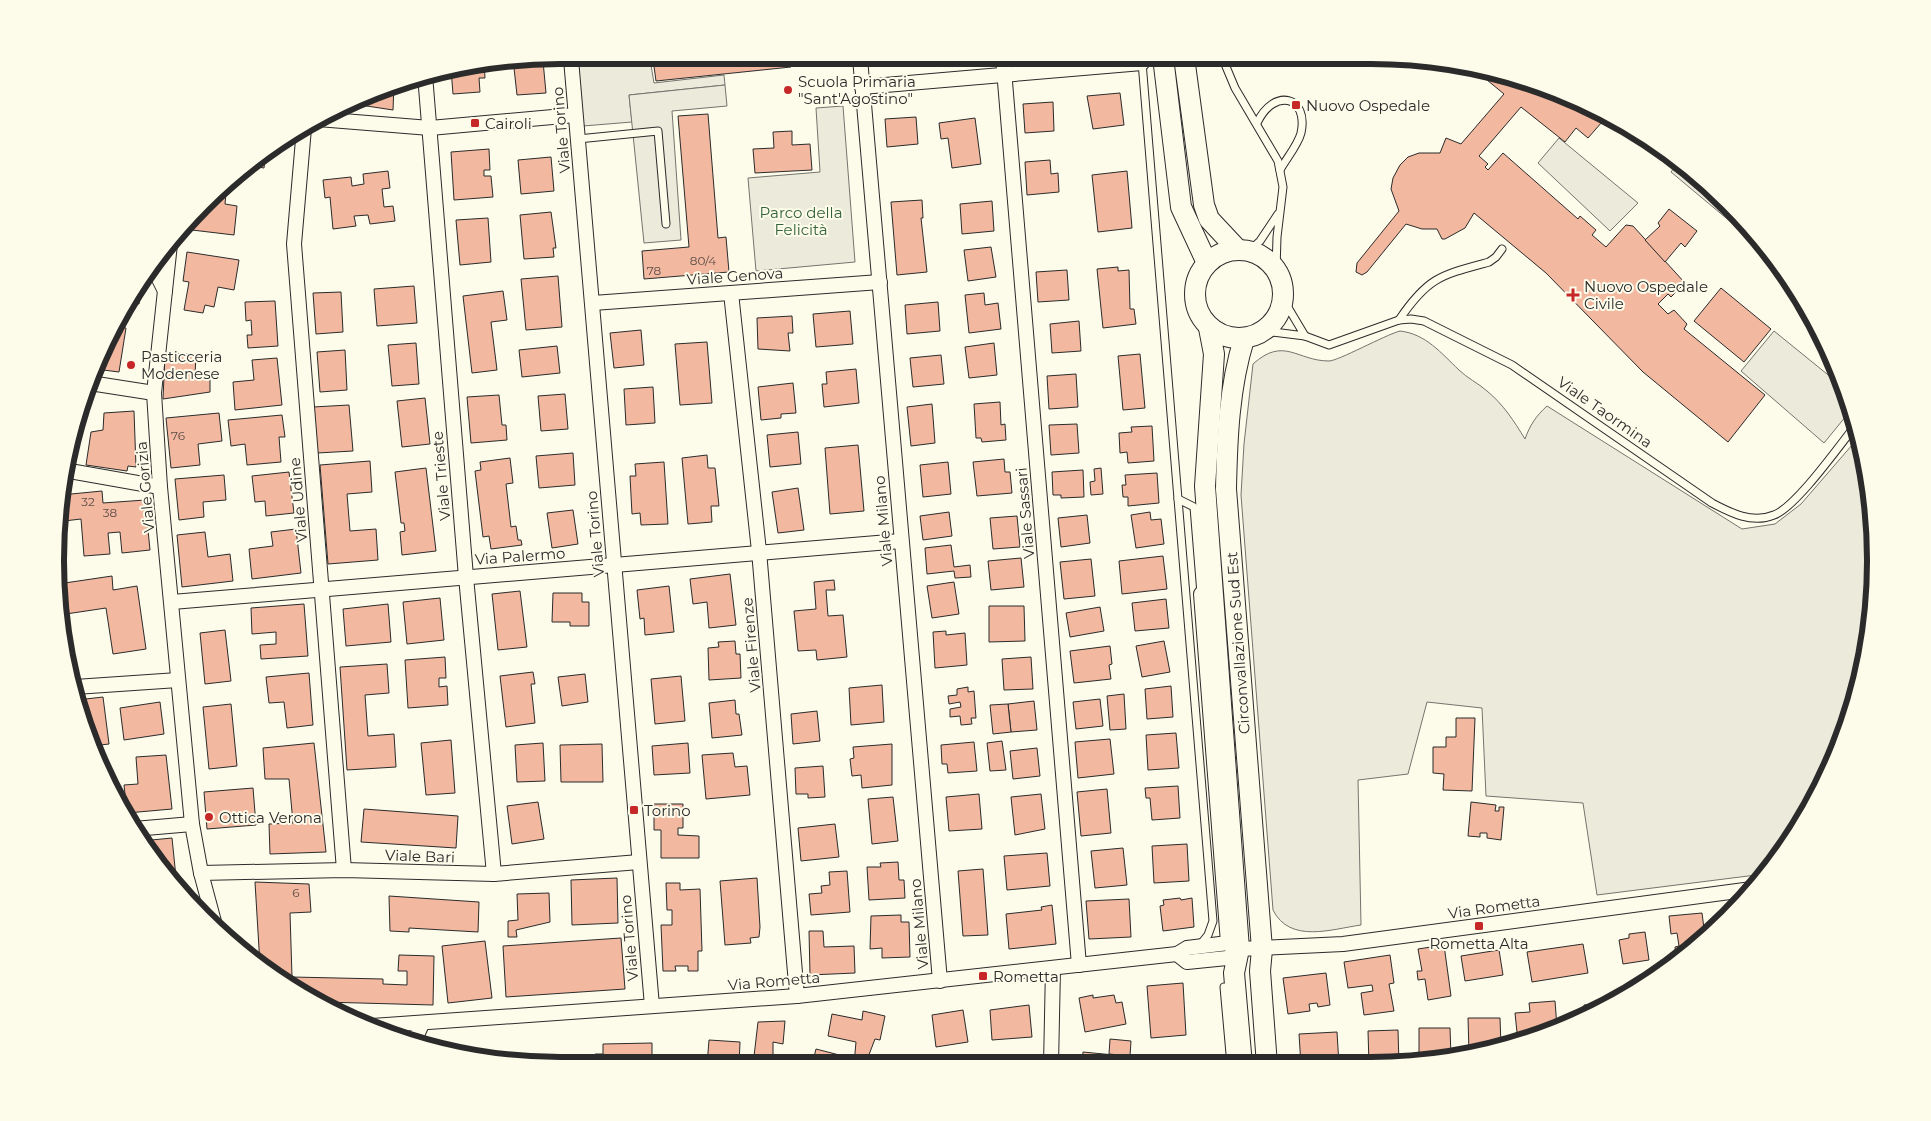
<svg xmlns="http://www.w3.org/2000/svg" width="1931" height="1121" viewBox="0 0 1931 1121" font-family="Montserrat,sans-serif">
	<rect width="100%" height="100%" fill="#fdfbea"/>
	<g fill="#ecebdb" stroke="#74746e">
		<polygon points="578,59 650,59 654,83 724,75 725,85 629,95 632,122 583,126"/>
		<polygon points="843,106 855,262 756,271 748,178 820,172 816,108"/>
		<path d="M1400,331C1426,334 1441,353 1459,370C1467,378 1478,383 1487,391C1503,404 1514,421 1525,439C1530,425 1536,416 1547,406L1742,529L1775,524L1801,504L1859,437L1866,462L1876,560L1866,659L1838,754L1791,841L1764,874L1597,895L1583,803L1486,796L1482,708L1427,702L1408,774L1358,780L1361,925C1332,929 1290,944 1273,910L1241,495L1244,444L1253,364C1284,336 1297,361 1329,361C1338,361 1385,335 1400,331Z"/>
	</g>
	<g fill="#eceadb" stroke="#74746e">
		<polygon points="725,85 727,106 672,111 681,240 644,243 629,95"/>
		<polygon points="1559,138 1638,203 1610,231 1538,163"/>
		<polygon points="1678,162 1728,203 1748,228 1744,233 1671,172"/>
		<polygon points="1774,331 1843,387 1851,410 1824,443 1741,371"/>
	</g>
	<g fill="#f2b8a0" stroke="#2b2b2b">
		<polygon points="790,58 791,67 656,81 653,59"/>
		<polygon points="513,59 543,61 546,93 517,95"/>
		<polygon points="484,63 485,78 479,78 480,92 453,94 451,69"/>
		<polygon points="1475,70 1533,82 1591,110 1590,112 1602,122 1588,138 1576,128 1565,142 1521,107 1479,156 1488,164 1485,167 1488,170 1503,153 1578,219 1580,216 1596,230 1592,235 1606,247 1626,225 1633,226 1685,283 1671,297 1668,294 1658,304 1668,314 1674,310 1687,324 1684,329 1765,395 1728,442 1643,372 1546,273 1474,213 1465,228 1445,239 1442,239 1437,229 1422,229 1406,224 1367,272 1362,275 1356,272 1357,263 1399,211 1391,189 1393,178 1400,165 1408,157 1419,153 1440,153 1446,138 1461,144 1504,94"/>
		<polygon points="394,84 393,110 347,103"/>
		<polygon points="1120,93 1124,125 1093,129 1087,96"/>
		<polygon points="1053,102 1054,131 1025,133 1023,104"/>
		<polygon points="708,114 718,238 726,237 729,272 644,279 642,251 689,247 678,116"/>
		<polygon points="916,117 918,144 887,147 885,119"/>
		<polygon points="975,118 981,164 952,168 948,138 941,139 939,123"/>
		<polygon points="792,131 792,145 810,144 812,170 755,173 753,149 774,148 773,132"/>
		<polygon points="489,149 490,170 484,170 484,176 491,176 493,197 454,200 451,152"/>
		<polygon points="266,151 264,168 246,165 253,159"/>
		<polygon points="551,157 554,191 521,194 518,160"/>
		<polygon points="1050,160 1051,174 1058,173 1059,192 1027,195 1025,162"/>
		<polygon points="388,171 390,188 382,189 384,207 393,206 395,221 370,224 368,215 354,216 356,226 333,229 330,197 325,198 323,180 351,177 352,186 364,184 363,174"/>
		<polygon points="1127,171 1132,228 1098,232 1092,175"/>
		<polygon points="227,182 225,204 237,206 234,235 192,230 194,214"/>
		<polygon points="922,200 923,218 921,218 927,272 897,275 891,202"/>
		<polygon points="992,201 994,231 962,234 960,204"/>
		<polygon points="1669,209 1697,231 1685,247 1681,243 1665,262 1645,240 1660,226 1658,223"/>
		<polygon points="551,212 556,248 553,248 554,257 524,259 520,215"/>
		<polygon points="488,218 491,262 460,265 456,220"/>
		<polygon points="1756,237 1780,266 1751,243"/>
		<polygon points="991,247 996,277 968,281 964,250"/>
		<polygon points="187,252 239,260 234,290 218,287 214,307 205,305 203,313 184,310 189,282 183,281"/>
		<polygon points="1118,267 1118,271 1129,270 1130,309 1134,309 1136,324 1103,328 1097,269"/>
		<polygon points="1067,270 1069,300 1038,302 1036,272"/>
		<polygon points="558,276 562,327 526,330 521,279"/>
		<polygon points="143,277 139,304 127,302 140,279"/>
		<polygon points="414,286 417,323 377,326 374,289"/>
		<polygon points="1721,288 1771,329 1744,362 1694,321"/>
		<polygon points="503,291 507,320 491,322 497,370 472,373 463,296"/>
		<polygon points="341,292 343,332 316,334 313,293"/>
		<polygon points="984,293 985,305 998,303 1001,329 969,333 965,295"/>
		<polygon points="275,301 278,346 248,348 247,335 252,335 251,320 246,321 245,302"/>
		<polygon points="938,302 940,331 907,334 905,305"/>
		<polygon points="850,311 853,344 816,347 813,314"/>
		<polygon points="792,316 793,333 788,333 790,351 758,349 757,318"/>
		<polygon points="1079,321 1081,351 1052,353 1050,324"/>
		<polygon points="114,326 126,328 119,372 95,369"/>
		<polygon points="641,330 644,365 614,368 610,333"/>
		<polygon points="707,342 712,403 680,405 675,344"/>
		<polygon points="416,343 419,384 392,386 388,345"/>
		<polygon points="994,343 997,375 969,378 965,347"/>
		<polygon points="557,346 560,373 522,377 519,350"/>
		<polygon points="345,350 347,390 320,392 317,352"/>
		<polygon points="165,353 196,354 195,376 210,377 210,392 163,399"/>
		<polygon points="1140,354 1145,408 1123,410 1118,356"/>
		<polygon points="941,355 944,384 913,387 910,358"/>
		<polygon points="277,358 282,405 235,410 233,382 254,380 252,360"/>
		<polygon points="856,369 859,403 824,407 822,384 827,384 826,372"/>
		<polygon points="1076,374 1078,407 1049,409 1047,376"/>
		<polygon points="793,383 796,413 781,414 781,418 761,420 758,387"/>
		<polygon points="653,387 655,423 626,425 624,389"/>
		<polygon points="565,394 568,429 541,431 538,396"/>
		<polygon points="499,395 502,425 506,425 507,440 471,443 467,397"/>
		<polygon points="425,398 430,444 402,447 397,401"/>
		<polygon points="1000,402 1001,425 1005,424 1006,440 982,442 981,438 976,438 974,404"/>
		<polygon points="932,404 935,443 911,446 907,407"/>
		<polygon points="349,405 353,451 317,453 313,407"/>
		<polygon points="134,411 136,467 128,466 127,471 86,465 91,432 103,430 104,413"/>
		<polygon points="219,413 222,441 198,444 200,465 171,468 166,418"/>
		<polygon points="282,415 285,437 279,437 281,462 247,465 245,444 231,446 228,420"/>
		<polygon points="1077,424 1079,453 1051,455 1049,425"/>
		<polygon points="1152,426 1154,461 1128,463 1127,452 1120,453 1119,433 1132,432 1131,427"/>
		<polygon points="798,432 801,464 770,467 767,435"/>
		<polygon points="858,445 864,511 830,514 825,448"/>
		<polygon points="573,453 575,485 539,488 536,456"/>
		<polygon points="707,455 708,468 715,468 719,506 711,506 712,522 688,524 682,458"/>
		<polygon points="510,458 513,483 506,484 511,527 516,526 518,540 521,540 522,545 491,549 489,536 483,537 475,471 481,470 480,462"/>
		<polygon points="1004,459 1005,472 1010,472 1012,493 977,496 973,462"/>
		<polygon points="370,461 372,492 347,494 350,531 376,529 378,560 328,564 320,465"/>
		<polygon points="664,462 668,524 641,525 640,513 632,514 630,476 636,476 635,464"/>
		<polygon points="948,462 951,494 923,497 920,465"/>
		<polygon points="426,468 436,551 402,555 400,532 405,531 404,523 401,523 395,472"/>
		<polygon points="1101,468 1103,494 1091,495 1090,482 1095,481 1094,469"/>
		<polygon points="1083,470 1084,497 1061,498 1061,495 1053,495 1052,472"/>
		<polygon points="289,472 294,513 266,516 265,501 255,502 252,476"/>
		<polygon points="1157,473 1159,503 1128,506 1128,497 1123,497 1122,485 1126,485 1125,475"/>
		<polygon points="224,475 226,500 203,502 204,517 179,520 175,479"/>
		<polygon points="798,488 804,530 778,533 772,492"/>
		<polygon points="102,491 103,503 145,500 150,550 122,553 120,532 108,533 110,554 84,556 81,519 64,521 61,495"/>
		<polygon points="573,510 578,544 552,548 547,513"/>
		<polygon points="949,512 952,536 923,540 920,516"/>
		<polygon points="1150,512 1151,520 1161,519 1164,544 1136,548 1131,515"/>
		<polygon points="1087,515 1090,543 1061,547 1058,518"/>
		<polygon points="1017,516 1020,547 993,549 990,518"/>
		<polygon points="296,529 301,573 252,579 249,549 273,546 271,532"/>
		<polygon points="205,532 208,557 230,554 233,581 182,587 177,535"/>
		<polygon points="951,545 954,567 970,565 971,577 955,578 954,571 927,574 925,548"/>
		<polygon points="1163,556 1167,589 1122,594 1119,561"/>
		<polygon points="1021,558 1024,587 991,590 988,561"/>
		<polygon points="1091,559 1095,596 1064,599 1060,562"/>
		<polygon points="730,574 736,625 709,628 707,602 693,604 690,579"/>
		<polygon points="112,576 113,590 137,586 146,649 113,654 106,608 66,614 71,649 67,649 57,596 59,595 58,584"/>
		<polygon points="834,580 835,590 826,590 828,616 843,615 847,657 817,660 816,650 798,651 794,611 816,609 814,582"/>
		<polygon points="954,582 959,614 932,618 927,586"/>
		<polygon points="669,586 674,632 645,635 644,618 640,619 637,590"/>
		<polygon points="520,591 527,647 498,650 492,594"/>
		<polygon points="553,593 582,593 582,602 589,602 589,626 570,626 570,622 552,622"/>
		<polygon points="440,598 444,640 407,644 403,602"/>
		<polygon points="1166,599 1169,628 1135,631 1132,603"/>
		<polygon points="304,604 308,656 261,659 260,645 276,644 276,632 252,634 251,608"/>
		<polygon points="388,604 391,642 346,646 343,609"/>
		<polygon points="989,606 1024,606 1025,641 989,642"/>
		<polygon points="1100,607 1104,631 1070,637 1066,613"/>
		<polygon points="225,630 231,681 205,684 200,633"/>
		<polygon points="946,631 946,635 965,633 967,665 935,668 933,632"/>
		<polygon points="735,641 736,654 740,654 741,678 709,680 708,648 719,647 718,642"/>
		<polygon points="1164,641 1170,672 1142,677 1136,646"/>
		<polygon points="1110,646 1112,664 1109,665 1111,679 1074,683 1070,651"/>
		<polygon points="445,657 446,678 439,678 439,687 447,686 448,705 408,708 405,660"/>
		<polygon points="1031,657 1033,689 1004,690 1002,659"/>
		<polygon points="387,664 389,693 365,695 368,736 394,734 396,767 347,770 340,667"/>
		<polygon points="533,672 535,684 531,684 535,723 506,727 500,676"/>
		<polygon points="309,673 313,725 287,728 284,702 269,703 266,677"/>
		<polygon points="585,674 588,702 562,706 558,677"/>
		<polygon points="681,676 685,721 655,724 651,679"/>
		<polygon points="882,685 884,722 851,725 849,688"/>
		<polygon points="1171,686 1173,717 1147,719 1145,689"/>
		<polygon points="968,687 968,692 974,691 976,718 971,718 972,724 961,725 960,716 950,717 950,709 961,707 960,702 949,704 948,696 957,695 957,689"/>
		<polygon points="1124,694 1126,729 1110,730 1107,696"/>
		<polygon points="103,697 109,744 92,746 82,723 77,700"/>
		<polygon points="1100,699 1103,726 1076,729 1073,702"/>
		<polygon points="735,700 736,714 739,714 742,735 712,738 709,703"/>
		<polygon points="1034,701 1037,730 1011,732 1008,704"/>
		<polygon points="160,702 164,734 124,740 120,708"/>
		<polygon points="231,704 237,766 209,769 203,707"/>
		<polygon points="1008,704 1011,732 993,734 990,705"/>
		<polygon points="817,711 820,741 793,744 791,714"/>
		<polygon points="1456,718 1475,718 1472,791 1443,790 1444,774 1433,773 1433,747 1446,747 1446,737 1456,737"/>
		<polygon points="1176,733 1179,768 1148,770 1146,735"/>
		<polygon points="1110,739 1114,774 1078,778 1075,742"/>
		<polygon points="451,740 455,793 426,795 421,743"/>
		<polygon points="1002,741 1006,770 990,771 987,743"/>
		<polygon points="974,742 977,771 948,773 947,764 942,764 941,745"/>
		<polygon points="314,743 326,852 270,854 269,824 293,823 289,779 265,779 263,748"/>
		<polygon points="543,743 545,781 517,782 515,745"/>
		<polygon points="688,743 690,773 654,775 652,746"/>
		<polygon points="602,744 603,782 561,782 560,745"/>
		<polygon points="892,744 892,785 862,788 861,775 852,776 850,759 854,758 853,747"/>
		<polygon points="1037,748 1040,776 1013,779 1010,751"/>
		<polygon points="733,753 735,767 747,766 750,795 706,799 702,755"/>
		<polygon points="166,755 172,809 127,813 124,785 138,784 136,757"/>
		<polygon points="823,766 825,797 808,798 808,794 796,794 795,768"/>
		<polygon points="1178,786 1180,818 1152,820 1150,798 1146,798 1145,788"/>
		<polygon points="253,788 256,825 207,829 204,792"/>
		<polygon points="1107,789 1111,833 1081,836 1077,792"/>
		<polygon points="979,794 982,829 949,831 946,797"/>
		<polygon points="1041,794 1045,829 1015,835 1011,797"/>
		<polygon points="893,797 898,841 872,844 868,799"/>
		<polygon points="538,802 544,839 512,844 507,806"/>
		<polygon points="1471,802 1496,805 1495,811 1499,811 1499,807 1504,807 1501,840 1487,838 1487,833 1480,833 1480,837 1468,836"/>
		<polygon points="654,804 683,804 683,828 678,828 678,835 699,836 699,858 661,858 661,830 654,830"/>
		<polygon points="364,809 458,816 456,848 361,842"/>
		<polygon points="835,824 839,857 801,861 798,828"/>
		<polygon points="172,838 177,887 160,868 141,841"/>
		<polygon points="1187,844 1189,881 1154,883 1152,846"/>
		<polygon points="1123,848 1127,885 1095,888 1091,851"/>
		<polygon points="1047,853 1050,886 1007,890 1004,856"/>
		<polygon points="898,862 899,880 904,880 905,898 869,900 867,867 881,867 880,863"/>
		<polygon points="983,869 988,935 963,936 958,871"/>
		<polygon points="847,871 850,912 811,915 809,894 822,893 821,886 830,885 829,872"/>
		<polygon points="617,878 618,923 572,925 571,880"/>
		<polygon points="757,878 760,927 759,937 750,938 751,943 725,945 720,881"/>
		<polygon points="255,882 309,884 311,912 290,913 292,977 383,979 383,984 407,985 407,971 398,971 399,955 434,956 433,1005 323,1002 280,981 260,965"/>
		<polygon points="666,883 680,883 680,890 700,889 702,951 698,951 698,971 688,971 688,966 675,966 676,971 663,971 661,925 672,925 672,910 667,910"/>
		<polygon points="549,893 550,922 516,930 517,937 508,937 508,921 518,920 517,894"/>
		<polygon points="389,896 479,902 478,932 409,928 409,932 390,931"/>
		<polygon points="1180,898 1181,900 1192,898 1194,927 1163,931 1160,906 1164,905 1163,900"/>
		<polygon points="1129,899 1131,937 1089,939 1086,901"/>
		<polygon points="1052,905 1056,944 1009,949 1006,914 1042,910 1041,907"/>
		<polygon points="1702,913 1705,936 1676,957 1675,947 1679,946 1677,933 1671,934 1669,916"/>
		<polygon points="901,915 901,922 909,922 910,957 882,958 882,948 870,949 871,916"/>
		<polygon points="809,931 823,931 824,947 854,946 855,973 810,975"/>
		<polygon points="1645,932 1649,960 1623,964 1619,940 1629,938 1629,934"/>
		<polygon points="621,938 625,989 506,997 503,946"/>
		<polygon points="485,941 492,998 448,1003 442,946"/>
		<polygon points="1583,944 1588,973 1532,982 1527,952"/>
		<polygon points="1444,945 1451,996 1428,1000 1425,979 1418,980 1417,971 1422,971 1418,949"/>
		<polygon points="1499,950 1503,975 1465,981 1461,956"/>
		<polygon points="1390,955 1394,983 1389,984 1394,1011 1364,1015 1361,993 1373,991 1372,985 1348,988 1344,962"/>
		<polygon points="1326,973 1330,1005 1318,1007 1317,1003 1309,1004 1310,1011 1288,1014 1283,978"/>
		<polygon points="1183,983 1186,1035 1151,1038 1147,986"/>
		<polygon points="1093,995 1093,998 1114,995 1116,1003 1122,1002 1126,1024 1085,1032 1079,998"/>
		<polygon points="1555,1001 1557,1027 1560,1027 1533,1039 1518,1042 1515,1013 1530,1012 1529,1003"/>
		<polygon points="1604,1003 1605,1007 1585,1016 1584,1005"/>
		<polygon points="1029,1005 1032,1037 992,1040 990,1010"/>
		<polygon points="963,1010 968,1042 936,1047 932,1015"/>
		<polygon points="863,1011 885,1016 880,1040 875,1039 865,1065 857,1065 854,1064 856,1042 828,1036 832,1014 862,1020"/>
		<polygon points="1468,1018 1500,1018 1501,1046 1469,1052"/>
		<polygon points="785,1021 783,1044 773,1042 773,1065 753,1065 758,1022"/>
		<polygon points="1419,1028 1450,1028 1451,1056 1419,1060"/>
		<polygon points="1398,1030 1399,1065 1369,1065 1368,1031"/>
		<polygon points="1337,1032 1339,1065 1301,1065 1299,1034"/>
		<polygon points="1110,1039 1131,1041 1130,1056 1109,1054"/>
		<polygon points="709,1040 740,1042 739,1065 707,1065"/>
		<polygon points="652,1043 652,1065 596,1065 595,1054 603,1054 603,1044"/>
		<polygon points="816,1049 851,1058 849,1065 812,1065"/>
		<polygon points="1083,1052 1114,1055 1113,1065 1082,1065"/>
		<polygon points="1186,1056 1186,1065 1158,1065 1158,1057"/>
		<polygon points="999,1058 1013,1058 1013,1062 1030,1065 991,1065 991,1062 999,1062"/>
	</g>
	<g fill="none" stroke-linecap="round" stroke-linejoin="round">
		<g stroke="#2b2b2b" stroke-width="9">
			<g id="service">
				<polyline points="1222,57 1235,88 1278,161 1283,187 1277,237 1276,270"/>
				<polyline points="1142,62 1178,499 1194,507 1201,594"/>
				<path d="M1257,123C1274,87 1309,96 1301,133C1298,145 1286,159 1280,170"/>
				<polyline points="578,139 658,131 666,224"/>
				<polyline points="1249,251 1260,241 1278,214"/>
				<path d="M1399,320C1428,277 1441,275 1489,262L1496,257L1502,249"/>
				<polyline points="1265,331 1305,336 1283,299"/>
				<path d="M1305,336L1329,345L1399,320L1411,319L1424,321L1512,365L1712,503C1731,513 1752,524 1774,515C1796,507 1839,446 1855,426"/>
				<polyline points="1178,499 1213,921 1208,935 1199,946"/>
				<polyline points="1224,987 1231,1065"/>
			</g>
		</g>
		<g stroke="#2b2b2b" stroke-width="16">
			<g id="minor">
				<polyline points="860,58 940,981"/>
				<polyline points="1003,58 1079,965"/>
				<polyline points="571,59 652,1006"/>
				<polyline points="425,75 466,577 494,874"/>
				<polyline points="862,87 1142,63"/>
				<polyline points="318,119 430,128 575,115"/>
				<polyline points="304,128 294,244 344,870"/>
				<polyline points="170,244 154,393 160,487 192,824 201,873 216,929"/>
				<polyline points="152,265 165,291"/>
				<polyline points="731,293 759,551 797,996"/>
				<polyline points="593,303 880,282"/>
				<polyline points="90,383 154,393"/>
				<polyline points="64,470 160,487"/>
				<polyline points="1213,582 1201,594 1228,943"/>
				<polyline points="172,602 901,541"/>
				<polyline points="75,687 178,680"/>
				<polyline points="134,829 192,824"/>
				<polyline points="201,873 344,870 494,874 639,862"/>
				<polyline points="1177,954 1187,962 1227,958 1239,949"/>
				<polyline points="372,1026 797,996 1177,954 1187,948 1228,943 1239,949 1343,944 1752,889"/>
				<polyline points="414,1042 422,1024"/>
				<polyline points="1051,1065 1053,968"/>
			</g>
		</g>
		<g stroke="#2b2b2b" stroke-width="22">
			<g id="secondary">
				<polyline points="1163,57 1181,207 1207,263"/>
				<polyline points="1184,57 1204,205 1209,219 1238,250"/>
				<circle cx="1239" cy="294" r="44"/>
				<polyline points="1209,328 1214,354 1205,486 1239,949 1234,973 1242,1065"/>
				<path d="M1244,339C1229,387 1227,439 1226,489L1262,949L1260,971L1267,1065"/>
			</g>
		</g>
		<use href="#service" stroke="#fdfbea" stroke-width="7"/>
		<use href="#minor" stroke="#fdfbea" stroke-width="14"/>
		<use href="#secondary" stroke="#fdfbea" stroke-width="20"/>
	</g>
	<g fill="#c62828" stroke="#fdfbea" stroke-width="2">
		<circle cx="788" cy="90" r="5"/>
		<rect x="1291" y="100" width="10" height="10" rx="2.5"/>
		<rect x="470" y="118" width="10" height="10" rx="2.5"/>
		<path d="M1570.5 287.5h5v5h5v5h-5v5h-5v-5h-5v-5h5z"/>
		<circle cx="131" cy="365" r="5"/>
		<rect x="629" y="805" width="10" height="10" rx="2.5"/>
		<circle cx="209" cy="817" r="5"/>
		<rect x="1474" y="921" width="10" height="10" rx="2.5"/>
		<rect x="978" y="971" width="10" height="10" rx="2.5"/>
	</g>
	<g text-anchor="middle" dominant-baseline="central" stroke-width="4" stroke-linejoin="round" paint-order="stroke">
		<g font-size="12" fill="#5d4e48">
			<text x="703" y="260">80/4</text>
			<text x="654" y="270">78</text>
			<text x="178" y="435">76</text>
			<text x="88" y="501">32</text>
			<text x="110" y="512">38</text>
			<text x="296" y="892">6</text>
		</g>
		<g font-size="15" fill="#2b2b2b" stroke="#fdfbea" text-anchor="start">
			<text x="798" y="81">Scuola Primaria<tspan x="798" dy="17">"Sant'Agostino"</tspan></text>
			<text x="1306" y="105">Nuovo Ospedale</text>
			<text x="485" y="123">Cairoli</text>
			<text x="1584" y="286">Nuovo Ospedale<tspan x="1584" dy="17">Civile</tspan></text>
			<text x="141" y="356">Pasticceria<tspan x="141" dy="17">Modenese</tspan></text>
			<text x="644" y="810">Torino</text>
			<text x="219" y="817">Ottica Verona</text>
			<text x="1479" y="943" text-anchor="middle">Rometta Alta</text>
			<text x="993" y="976">Rometta</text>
		</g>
		<g font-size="15" fill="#2b2b2b" stroke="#fdfbea">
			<text transform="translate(561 130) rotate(-95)">Viale Torino</text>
			<text transform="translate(735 276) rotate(-4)">Viale Genova</text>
			<text transform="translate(1605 412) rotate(35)">Viale Taormina</text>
			<text transform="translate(441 476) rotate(-95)">Viale Trieste</text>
			<text transform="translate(145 487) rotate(-95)">Viale Gorizia</text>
			<text transform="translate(298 500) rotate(-95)">Viale Udine</text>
			<text transform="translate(1025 513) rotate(-95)">Viale Sassari</text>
			<text transform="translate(883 521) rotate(-95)">Viale Milano</text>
			<text transform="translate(595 534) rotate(-95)">Viale Torino</text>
			<text transform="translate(520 556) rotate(-4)">Via Palermo</text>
			<text transform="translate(1238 643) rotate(-94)">Circonvallazione Sud Est</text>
			<text transform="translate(751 645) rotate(-95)">Viale Firenze</text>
			<text transform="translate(420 856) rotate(2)">Viale Bari</text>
			<text transform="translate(1494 907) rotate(-8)">Via Rometta</text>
			<text transform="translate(919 924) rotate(-95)">Viale Milano</text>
			<text transform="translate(629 938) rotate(-95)">Viale Torino</text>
			<text transform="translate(774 981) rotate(-5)">Via Rometta</text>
		</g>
		<g font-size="15" fill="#34623c" stroke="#fdfbea">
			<text x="801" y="212">Parco della<tspan x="801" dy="17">Felicità</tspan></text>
		</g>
	</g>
	<path d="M0 0H1931V1121H0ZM560 64H1371A496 496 0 0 1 1867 560V561A496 496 0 0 1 1371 1057H560A496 496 0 0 1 64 561V560A496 496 0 0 1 560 64Z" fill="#fdfbea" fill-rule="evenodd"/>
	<path fill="none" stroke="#2b2b2b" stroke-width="6" d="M560 64H1371A496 496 0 0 1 1867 560V561A496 496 0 0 1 1371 1057H560A496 496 0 0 1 64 561V560A496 496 0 0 1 560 64Z"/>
</svg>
